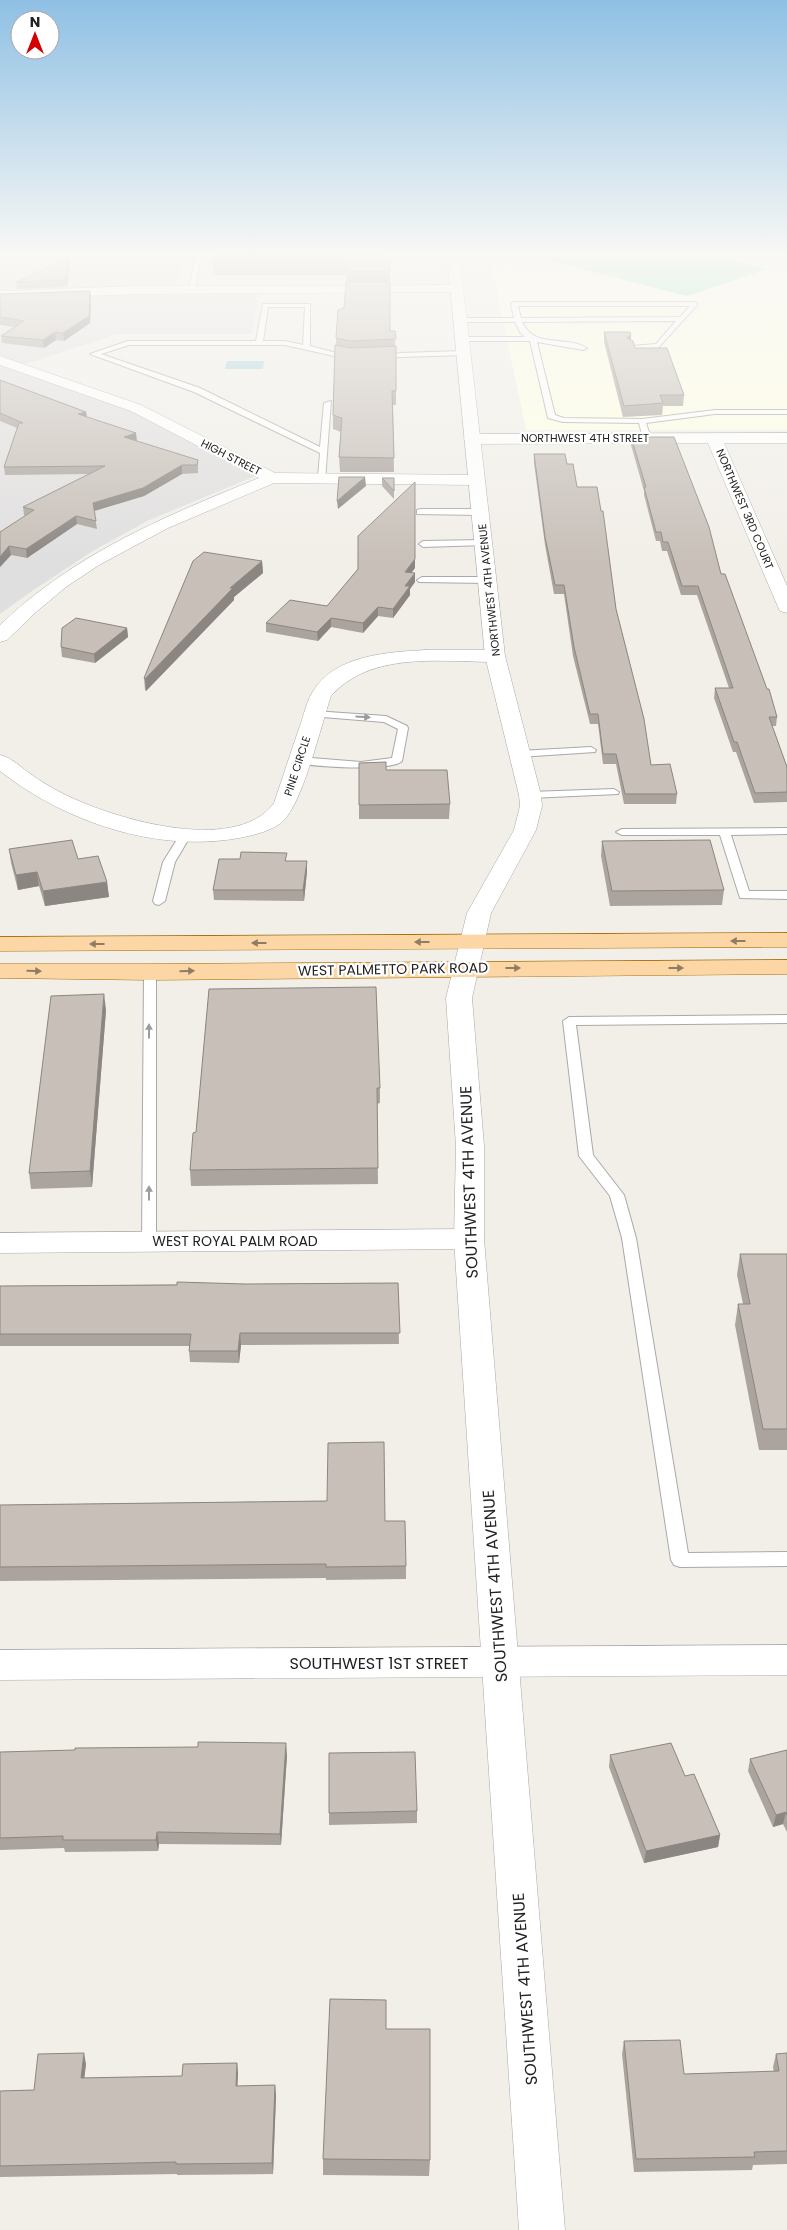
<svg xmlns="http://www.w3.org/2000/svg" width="787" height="2230" viewBox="0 0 787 2230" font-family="Poppins,sans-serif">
	<rect width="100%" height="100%" fill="#f2efe9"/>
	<polygon fill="#e0dfdf" points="0,253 184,253 174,292 259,293 252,334 117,334 16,367 108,399 260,474 147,521 91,552 29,593 0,614"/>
	<polygon fill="#ffffe5" points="489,252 717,252 787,268 787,430 526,430"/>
	<polygon fill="#88e0be" points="516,252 698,252 766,269 687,296"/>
	<polygon fill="#aad3df" points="227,361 264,361 263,369 225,369"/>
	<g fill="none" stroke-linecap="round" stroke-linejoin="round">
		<g stroke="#a9a9a9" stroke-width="2">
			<g id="service">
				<polygon points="196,252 202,252 195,290 192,292 189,290"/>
				<path d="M514,302H695L698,304L658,348L632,350L628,348L632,346L656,344L676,321L522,322C534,349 566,335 587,348L583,350L537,342L555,415L564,418L642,419L715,410H787V414H715L646,423L651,438L647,440L643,438L639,423L563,422L548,418L530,341H462L459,339L462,337H525L520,332L515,322H460L457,320L460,318H514L511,304ZM518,306H690L680,317L521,318Z"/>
				<path d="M263,304H310V346L356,358L352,360L285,345H129L101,354L200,388L320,447L324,403L331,401L325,480L318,478L320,453L194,392L90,354L128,341H256ZM268,307H305L303,345L285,341H263Z"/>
				<polygon points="463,351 467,353 466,355 400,357 378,360 374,358 400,353"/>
				<polygon points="420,509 480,509 484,512 480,515 417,514 417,510"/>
				<polygon points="483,540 486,541 486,545 423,547 419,544 423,541"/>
				<polygon points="422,577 487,577 492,580 487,583 419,582 417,580"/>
				<path d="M314,711L386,716L407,726L408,728L402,761C391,772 312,767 295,762V758L299,757L361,762L392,758L398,729L384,722L310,716L309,714Z"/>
				<polygon points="591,747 596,750 595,752 519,757 514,754 519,751"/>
				<polygon points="614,789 619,792 618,794 530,798 525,795 530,792"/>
				<polygon points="787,828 787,834 731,835 749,891 787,891 787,899 740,898 720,835 622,835 616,832 622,829"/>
				<polygon points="185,832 191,835 175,862 165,901 159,905 155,904 153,901 163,862 181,833"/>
				<polygon points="150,968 156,972 156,1242 154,1245 144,1245 142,1242 144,972"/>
				<polygon points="787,1015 787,1023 576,1025 593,1155 624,1195 636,1238 688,1553 787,1552 787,1566 680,1567 674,1565 671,1560 622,1238 610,1196 579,1156 563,1021 569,1017"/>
			</g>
		</g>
		<g stroke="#a9a9a9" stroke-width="1">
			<g id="minor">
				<polygon points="752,252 774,252 787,255 787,263 754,255"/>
				<polygon points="457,285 464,289 462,292 139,294 0,299 0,291 139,286"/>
				<path d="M0,356L141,405L275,473L477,475L483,477L485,480L483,483L477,485L274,483L168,528L99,565L66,587L36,612L7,640L0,642V625C74,554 165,516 259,478L131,411L0,365Z"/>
				<polygon points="787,433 787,443 724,443 787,586 787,613 780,611 778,607 708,443 472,444 466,442 464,439 466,436 472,434"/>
				<path d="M426,650H495L502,652L505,656L502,660L495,662C440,662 371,651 331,696C321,725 304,799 284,820C273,831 254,835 239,838C157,853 65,822 0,771V755C13,758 21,768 32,775C40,781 49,786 58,791C106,817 235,857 274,803C283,777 291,751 300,726C304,715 306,703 312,693C333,655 388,652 426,650Z"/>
				<polygon points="469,1229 479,1232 484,1239 479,1246 469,1249 0,1253 0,1233"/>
				<polygon points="787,1645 787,1675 0,1680 0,1650"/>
			</g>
		</g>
		<g stroke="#a9a9a9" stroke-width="1">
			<polygon id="tertiary" points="447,252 459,252 505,656 541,795 542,806 536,830 491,913 472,998 484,1146 484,1239 565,2230 519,2230 454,1239 456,1146 446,998 467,913 514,830 520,806 519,795 485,656"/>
		</g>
		<g stroke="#a06b00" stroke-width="1">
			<g id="primary">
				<polygon points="787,933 787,947 0,951 0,937"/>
				<polygon points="787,960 787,974 150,980 0,978 0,964 150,964"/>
			</g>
		</g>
		<use href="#service" fill="#fff" fill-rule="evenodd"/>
		<use href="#minor" fill="#fff" fill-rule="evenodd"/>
		<use href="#tertiary" fill="#fff" fill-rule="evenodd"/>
		<use href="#primary" fill="#fcd6a4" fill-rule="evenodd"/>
	</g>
	<g fill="#aba49e">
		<polygon points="390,252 390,331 395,331 396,391 396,405 393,405 394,472 340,472 339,457 341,432 333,429 333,415 336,338 344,308 347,275 213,275 213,263"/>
		<polygon points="69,265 67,287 17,289 16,282"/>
		<polygon points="90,291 91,298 90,323 64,341 56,340 44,348 2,343 1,336 15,327 0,325 0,294"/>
		<polygon points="604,332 631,334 631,340 635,348 684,395 683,406 663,406 662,415 623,417 604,342"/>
		<polygon points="0,380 86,412 87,417 137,441 136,441 198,460 198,473 182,474 144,496 94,511 97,529 77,524 27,558 11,555 0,567 0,532 25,516 24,515 23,507 89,474 5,475 4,467 17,428 0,421"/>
		<polygon points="631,437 721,574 777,717 776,726 772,726 787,767 787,802 754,803 736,752 733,752 714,698 715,688 729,688 697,595 681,595 667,551 662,551 660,541 656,541 644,495 644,491 631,445"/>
		<polygon points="534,454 567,464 577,487 616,609 651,765 677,794 676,804 624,804 616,764 603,764 598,724 590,724 573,656 564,594 554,594 545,545 534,463"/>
		<polygon points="382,478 394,478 394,499 382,486"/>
		<polygon points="262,561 263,573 234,597 234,600 146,691 145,690 144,678"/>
		<polygon points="415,568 411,573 415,582 410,589 410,595 393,618 378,616 363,633 331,627 318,641 266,632 266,623 327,606"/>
		<polygon points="127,628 128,637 95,663 62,657 61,647"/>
		<polygon points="359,763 386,770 450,804 449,819 359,819"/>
		<polygon points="602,841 724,890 722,905 610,906 601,856"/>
		<polygon points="9,849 78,859 107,882 109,897 45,906 39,886 18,890 11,863"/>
		<polygon points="287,861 307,871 304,901 214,900 213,890"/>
		<polygon points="209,989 380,1088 380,1103 377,1104 378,1184 191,1186 190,1170 196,1132"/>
		<polygon points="106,1010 92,1187 31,1189 29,1173"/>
		<polygon points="740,1254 787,1254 787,1450 759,1450 735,1325 738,1304 743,1304 737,1275"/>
		<polygon points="398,1283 399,1344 241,1345 239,1363 190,1362 189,1351 189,1346 0,1346 0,1286"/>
		<polygon points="327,1501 385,1521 406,1566 406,1579 326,1580 326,1578 0,1581 0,1505"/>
		<polygon points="787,1750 787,1832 783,1824 773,1827 748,1771 750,1759"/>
		<polygon points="0,1752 287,1755 281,1845 159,1844 158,1851 65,1852 64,1848 0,1850"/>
		<polygon points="610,1755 685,1776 720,1835 718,1847 644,1863 609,1767"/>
		<polygon points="417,1811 417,1823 329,1825 329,1813"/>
		<polygon points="386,2029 430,2160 429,2176 323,2175 323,2159"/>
		<polygon points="624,2041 684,2074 774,2072 773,2067 776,2054 787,2053 787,2164 753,2165 752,2170 634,2172 622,2054"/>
		<polygon points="237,2063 238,2074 237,2086 275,2085 276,2096 273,2174 177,2175 177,2174 0,2177 0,2091 34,2090 86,2064 84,2078 182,2076"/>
	</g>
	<g fill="#8b8681">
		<polygon points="68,258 69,265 67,287 66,280"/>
		<polygon points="90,291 91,298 90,323 64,341 63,333"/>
		<polygon points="55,332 56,340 44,348 43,340"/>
		<polygon points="631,334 630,345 627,338"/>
		<polygon points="86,412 87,419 78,414"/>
		<polygon points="136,433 137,441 125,445 124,437"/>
		<polygon points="182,465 182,474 144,496 94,511 93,503"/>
		<polygon points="365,477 366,486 338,509 337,501"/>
		<polygon points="76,516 77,524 27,558 26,549"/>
		<polygon points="9,546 11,555 0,567 0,557"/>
		<polygon points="415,559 415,568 405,581 405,572"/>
		<polygon points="262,561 263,573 234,597 234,600 146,691 145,679 230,588"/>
		<polygon points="415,573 415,582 410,589 410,595 393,618 393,609 405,586"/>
		<polygon points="378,607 378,616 363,633 363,623"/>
		<polygon points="331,618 331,627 318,641 317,632"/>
		<polygon points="127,628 128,637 95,663 94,654"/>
		<polygon points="307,861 307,871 304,901 303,890"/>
		<polygon points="37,872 39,886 18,890 16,875"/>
		<polygon points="107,882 109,897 45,906 43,891"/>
		<polygon points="104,994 106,1010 92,1187 90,1171"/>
		<polygon points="240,1333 241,1345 239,1363 238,1351"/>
		<polygon points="286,1743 287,1755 281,1845 280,1834"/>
		<polygon points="786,1812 783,1824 773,1827 776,1815"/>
		<polygon points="157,1832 159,1844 158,1851 156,1840"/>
		<polygon points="720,1835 718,1847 644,1863 646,1851"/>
		<polygon points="84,2053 86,2064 83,2089 81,2078"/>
		<polygon points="237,2063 238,2074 237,2097 236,2086"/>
		<polygon points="275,2085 276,2096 273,2174 272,2163"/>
	</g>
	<g fill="#c7bfb8" stroke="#8b8681">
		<polygon points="215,252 390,252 390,271 347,271 347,263 213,263"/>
		<polygon points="68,258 66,280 16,282"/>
		<polygon points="346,282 390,282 390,331 395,331 396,339 350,341 336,338 338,310 344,308"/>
		<polygon points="90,291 89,316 63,333 55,332 43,340 1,336 24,321 0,317 0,294"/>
		<polygon points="604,332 630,332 631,334 627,338 633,341 635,348 667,348 684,395 660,395 663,403 624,406"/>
		<polygon points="335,345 350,348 396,346 396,391 392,391 394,458 339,457 342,418 333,415"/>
		<polygon points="0,380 86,412 78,414 136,433 124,437 198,460 197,465 182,465 143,488 93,503 96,521 76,516 26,549 9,546 0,557 0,532 34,510 23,507 105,466 4,467 19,423 23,423 0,413"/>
		<polygon points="631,437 674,437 709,527 721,574 725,574 767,689 769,689 777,717 769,717 787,767 787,792 755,793 737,742 734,742 715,688 733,688 698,586 682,586 668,542 663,542 661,532 656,532 644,487 646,487"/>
		<polygon points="534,454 565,454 567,464 573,464 577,487 597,487 601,511 603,511 616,609 644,719 651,765 670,764 677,794 625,794 616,754 603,754 598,714 590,714 574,647 564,585 555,585 545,537"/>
		<polygon points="339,477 365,477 337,501"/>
		<polygon points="382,478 394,478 394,491"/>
		<polygon points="415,482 415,559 405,572 415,573 405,586 410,586 393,609 378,607 363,623 331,618 317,632 266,623 290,600 327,606 358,569 358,536"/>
		<polygon points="204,552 262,561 230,588 233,588 145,679 144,678 193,561"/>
		<polygon points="76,618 127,628 94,654 61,647 62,628"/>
		<polygon points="386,762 386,770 447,770 450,804 359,805 359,763"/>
		<polygon points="72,840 78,859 98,856 107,882 43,891 37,872 16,875 9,849"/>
		<polygon points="710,840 724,890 612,891 602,841"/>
		<polygon points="241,852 287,853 285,861 307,861 303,890 213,890 219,859 240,859"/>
		<polygon points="376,987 380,1088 377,1088 378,1168 190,1170 193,1133 196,1132 209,989"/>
		<polygon points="104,994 90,1171 29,1173 51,996"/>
		<polygon points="740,1254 787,1254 787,1429 763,1429 738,1304 750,1304"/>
		<polygon points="177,1282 245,1284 398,1283 400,1333 240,1333 238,1351 189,1351 191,1334 0,1334 0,1286 177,1285"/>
		<polygon points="384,1442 385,1521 405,1521 406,1566 326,1567 326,1564 0,1567 0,1505 327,1501 328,1443"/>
		<polygon points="198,1742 286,1743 280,1834 157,1832 156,1840 63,1840 63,1836 0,1838 0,1752 75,1750 75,1748 198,1747"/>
		<polygon points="671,1743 685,1776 694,1774 720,1835 646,1851 610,1755"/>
		<polygon points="787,1750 787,1815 786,1812 776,1815 750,1759"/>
		<polygon points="415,1752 417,1811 329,1813 329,1753"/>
		<polygon points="330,1999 386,2000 386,2029 430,2029 430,2160 323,2159"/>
		<polygon points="680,2040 684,2074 779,2071 776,2054 787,2053 787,2151 754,2152 755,2157 636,2159 624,2041"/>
		<polygon points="84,2053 81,2078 182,2076 183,2064 237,2063 236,2086 275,2085 272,2163 176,2164 176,2162 0,2166 0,2091 34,2090 38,2054"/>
	</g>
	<defs><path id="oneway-solid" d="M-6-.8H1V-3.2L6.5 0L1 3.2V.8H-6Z" transform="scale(1.25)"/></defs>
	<g fill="#9c9c9c">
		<use href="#oneway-solid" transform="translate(363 717) rotate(4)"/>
		<use href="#oneway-solid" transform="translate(149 1031) rotate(-90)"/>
		<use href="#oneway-solid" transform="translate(149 1193) rotate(-90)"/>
	</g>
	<g fill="#8f7c63">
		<use href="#oneway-solid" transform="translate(738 941) rotate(180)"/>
		<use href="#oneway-solid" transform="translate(422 942) rotate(180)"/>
		<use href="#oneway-solid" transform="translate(259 943) rotate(180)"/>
		<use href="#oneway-solid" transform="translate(97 944) rotate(180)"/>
		<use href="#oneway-solid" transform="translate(513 968)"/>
		<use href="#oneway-solid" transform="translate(676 968)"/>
		<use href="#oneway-solid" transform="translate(34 971) rotate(1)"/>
		<use href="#oneway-solid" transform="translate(187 971) rotate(-1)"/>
	</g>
	<linearGradient id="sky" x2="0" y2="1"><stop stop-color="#8fc0e4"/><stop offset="0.45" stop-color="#f9f8f5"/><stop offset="1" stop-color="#f9f8f5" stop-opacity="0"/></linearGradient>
	<rect width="787" height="564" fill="url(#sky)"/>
	<g text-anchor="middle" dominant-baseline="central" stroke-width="4.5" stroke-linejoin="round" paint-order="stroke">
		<g font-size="11" fill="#222" stroke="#fff">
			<text x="585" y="438">NORTHWEST 4TH STREET</text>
			<text transform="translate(231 457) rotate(27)">HIGH STREET</text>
			<text transform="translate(745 509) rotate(67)">NORTHWEST 3RD COURT</text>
			<text transform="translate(489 590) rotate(-96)">NORTHWEST 4TH AVENUE</text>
			<text transform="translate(297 766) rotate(-72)">PINE CIRCLE</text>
		</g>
		<g font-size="14" fill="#222" stroke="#fff">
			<text transform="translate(393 969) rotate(-1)">WEST PALMETTO PARK ROAD</text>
			<text x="235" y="1241">WEST ROYAL PALM ROAD</text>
		</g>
		<g font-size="16" fill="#222" stroke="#fff">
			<text transform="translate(469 1182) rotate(-92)">SOUTHWEST 4TH AVENUE</text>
			<text transform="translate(495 1586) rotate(-94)">SOUTHWEST 4TH AVENUE</text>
			<text x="379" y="1663">SOUTHWEST 1ST STREET</text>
			<text transform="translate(525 1989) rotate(-94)">SOUTHWEST 4TH AVENUE</text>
		</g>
	</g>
	<g transform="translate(35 35)"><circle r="24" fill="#ffffff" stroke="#a7a7a7"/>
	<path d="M0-4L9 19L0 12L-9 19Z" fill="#d40000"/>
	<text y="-8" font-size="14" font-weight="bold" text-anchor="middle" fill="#222222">N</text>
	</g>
</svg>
